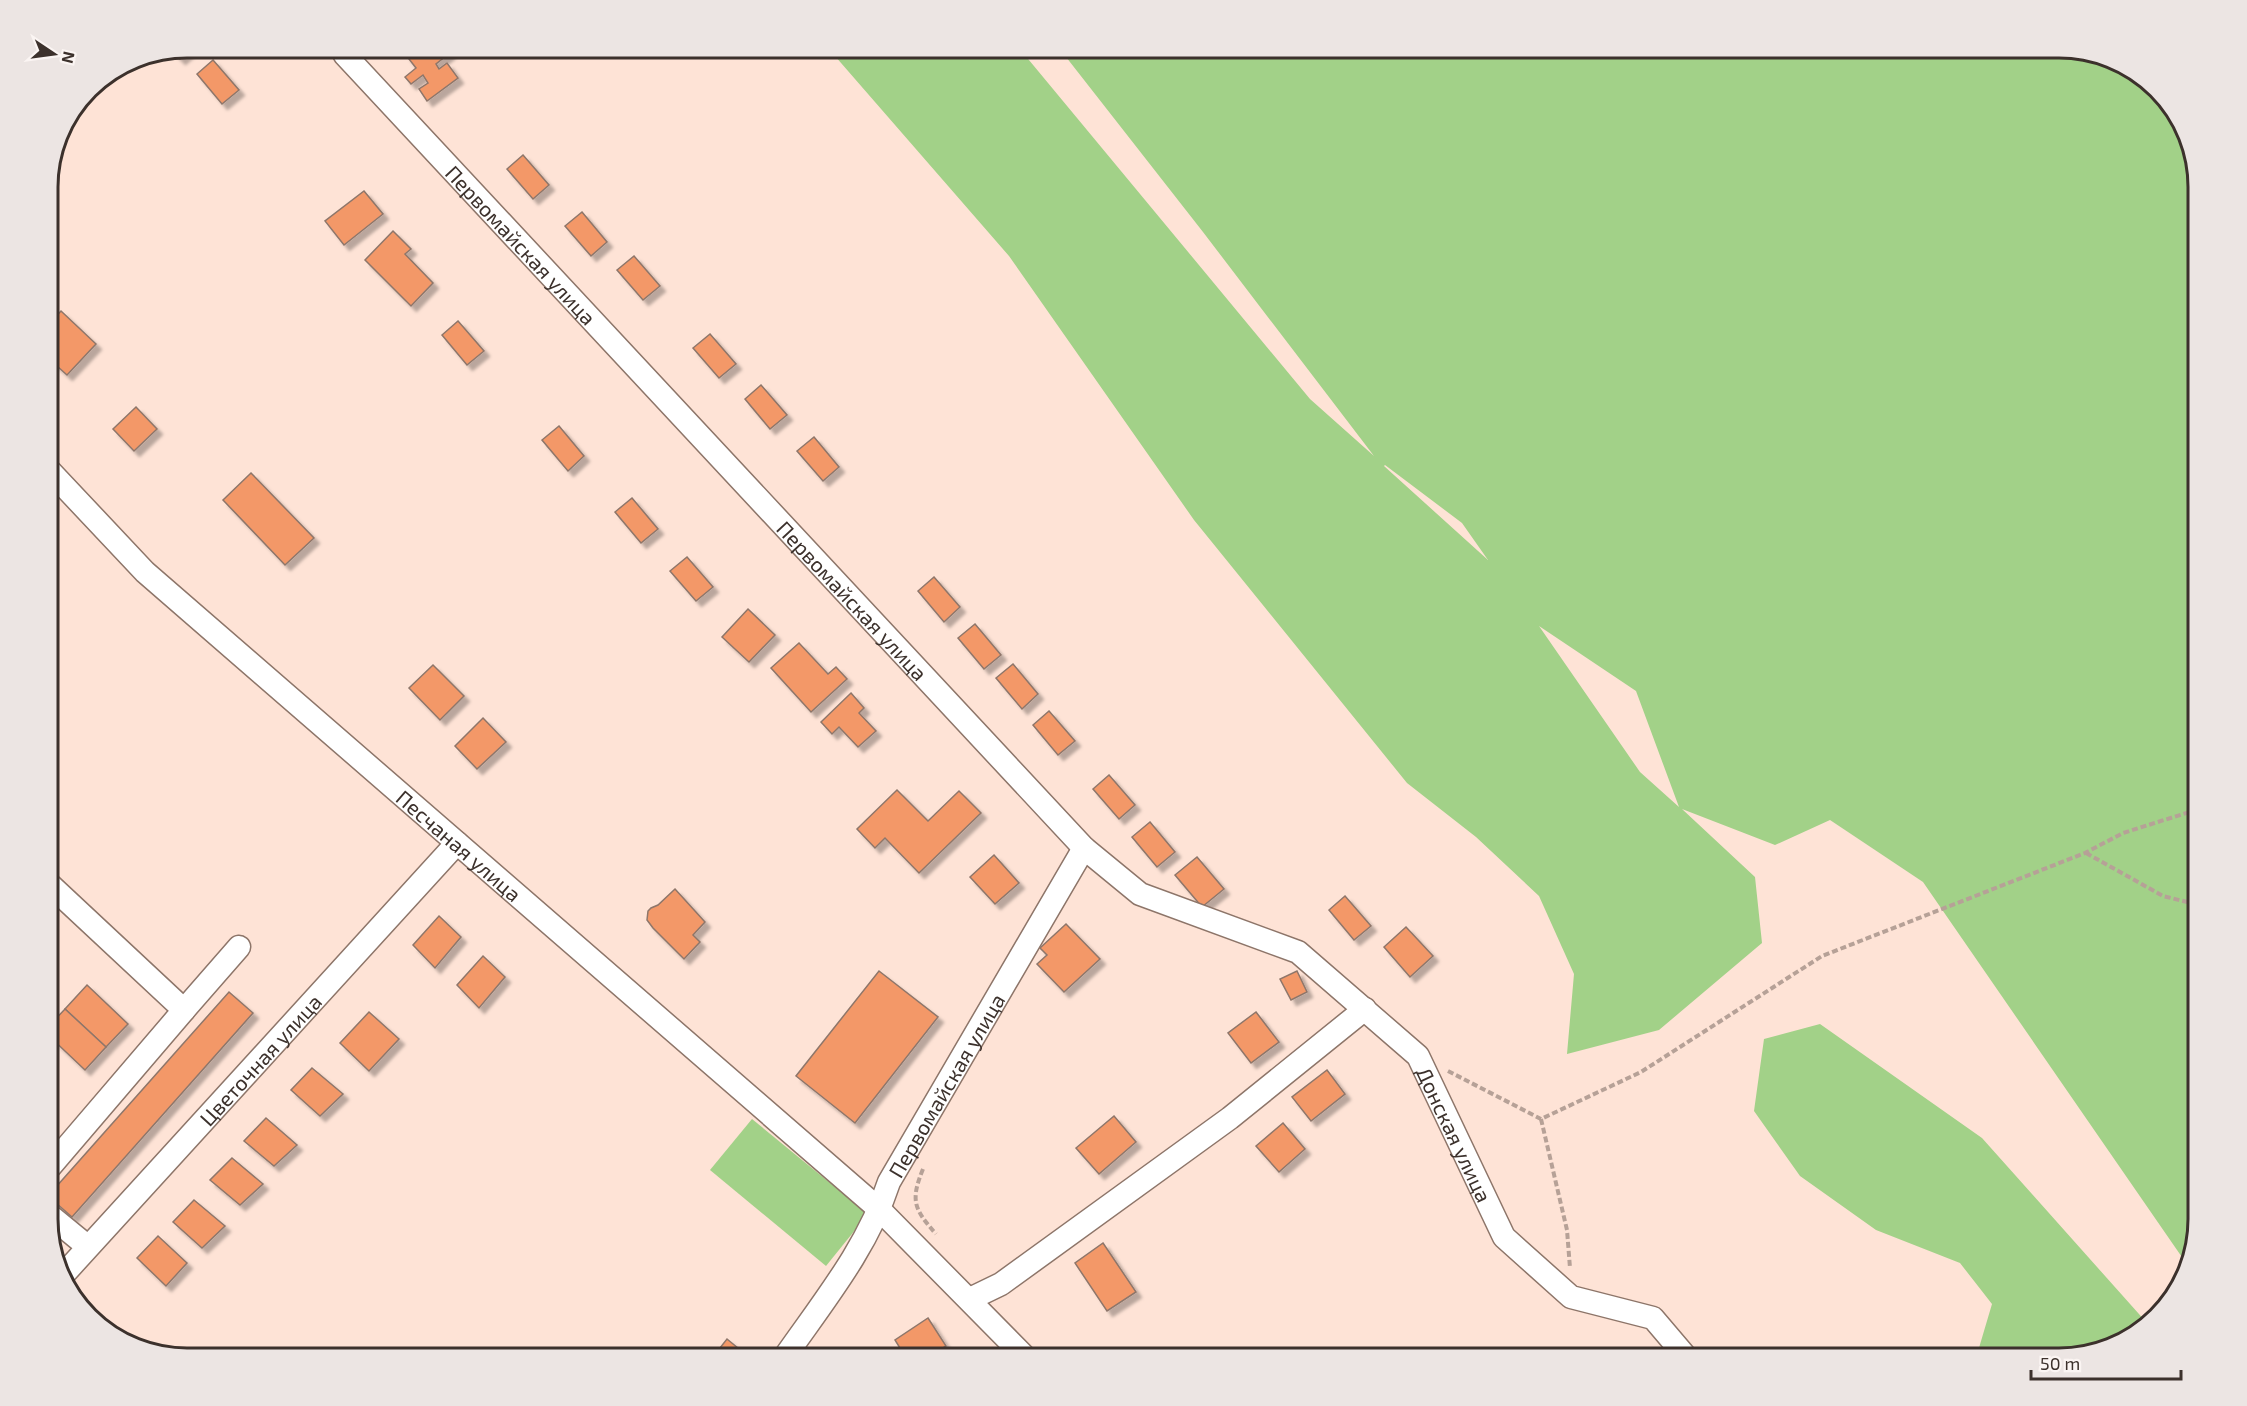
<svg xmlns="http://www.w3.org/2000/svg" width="2247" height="1406" viewBox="0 0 2247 1406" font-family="'Exo 2',sans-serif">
	<defs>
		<filter id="shadow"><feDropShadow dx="5.5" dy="5.5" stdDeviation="1.5" flood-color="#0004"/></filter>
	</defs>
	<rect width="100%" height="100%" fill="#fee3d6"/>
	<g fill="#a2d188" fill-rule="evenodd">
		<path d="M828,48H1019L1310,399L1374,456L1203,232L1059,48H2060L2137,71L2180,118L2199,187V1219L2186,1263L1923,882L1830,820L1775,845L1682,809L1755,877L1762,943L1659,1030L1567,1054L1574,974L1539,896L1476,837L1407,783L1194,520L1009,256ZM1385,465L1462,523L1488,560L1384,466ZM1539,626L1636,691L1679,807L1640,772Z"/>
		<polygon points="1820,1024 1982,1138 2147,1323 2129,1339 2060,1358 1976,1358 1992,1304 1960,1263 1876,1230 1800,1176 1754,1111 1764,1039"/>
		<polygon points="752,1119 868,1214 826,1266 710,1170"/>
	</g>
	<g fill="#f39868" stroke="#8e766a" stroke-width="1.5" filter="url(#shadow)">
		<polygon points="187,48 193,48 180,59 172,51"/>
		<polygon points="413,48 420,48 422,51 425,48 446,48 450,53 436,64 439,69 447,63 458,78 427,101 419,89 428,83 423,75 411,84 405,77 416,68 405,54"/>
		<polygon points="213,60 239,90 222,104 197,74"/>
		<polygon points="523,155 549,185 533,199 507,169"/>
		<polygon points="364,191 383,214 344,245 325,221"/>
		<polygon points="582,212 607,242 591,256 565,226"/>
		<polygon points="393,231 411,249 405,254 433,283 411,306 365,260"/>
		<polygon points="634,256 660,286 643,300 617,270"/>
		<polygon points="61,311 96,344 67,375 48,358 48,325"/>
		<polygon points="458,321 484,351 467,365 442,335"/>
		<polygon points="710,334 736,364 719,378 693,348"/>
		<polygon points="761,385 787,415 770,429 745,399"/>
		<polygon points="136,407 157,429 134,451 113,429"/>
		<polygon points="559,426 584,456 568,471 542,440"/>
		<polygon points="814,437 839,467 823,481 797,451"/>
		<polygon points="251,473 314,538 285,565 223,500"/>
		<polygon points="632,498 658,529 641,543 615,512"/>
		<polygon points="687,557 713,587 696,601 670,571"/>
		<polygon points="934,577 960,607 944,622 918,591"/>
		<polygon points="748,609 775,635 749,662 722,637"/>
		<polygon points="975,624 1001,655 984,669 958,638"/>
		<polygon points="799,643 828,674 836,667 847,679 811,712 771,668"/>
		<polygon points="1013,664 1038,694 1022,709 996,678"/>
		<polygon points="433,665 464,696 440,720 409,688"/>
		<polygon points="851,693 864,708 859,713 876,731 858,747 839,727 832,734 821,722"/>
		<polygon points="1049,711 1075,741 1058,755 1033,725"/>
		<polygon points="483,718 506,742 477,769 455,746"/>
		<polygon points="1109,775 1135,805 1119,819 1093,789"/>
		<polygon points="897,790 928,821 959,791 981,813 919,873 885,838 875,848 857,829"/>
		<polygon points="1150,822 1175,852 1157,867 1132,837"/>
		<polygon points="994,855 1019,883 995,904 970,877"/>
		<polygon points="1197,857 1224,889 1202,907 1175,875"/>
		<polygon points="675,889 705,922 693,935 700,942 684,959 653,928 647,920 648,911 651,908 658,905"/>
		<polygon points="1345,896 1371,926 1354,940 1329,910"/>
		<polygon points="439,916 461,937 435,968 413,945"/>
		<polygon points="1066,924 1100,959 1064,992 1037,964 1047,955 1040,948"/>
		<polygon points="1406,927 1433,956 1410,977 1384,947"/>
		<polygon points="483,956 505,977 479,1008 457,985"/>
		<polygon points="879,971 938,1017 855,1123 796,1076"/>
		<polygon points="1297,971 1307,992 1291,1000 1280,979"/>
		<polygon points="87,985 128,1024 106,1047 65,1009"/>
		<polygon points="229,992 253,1013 72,1217 48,1196"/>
		<polygon points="65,1009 106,1047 85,1070 48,1035 48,1027"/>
		<polygon points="369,1012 399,1039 369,1071 340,1043"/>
		<polygon points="1256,1012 1279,1042 1251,1063 1228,1033"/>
		<polygon points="312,1068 343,1094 320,1116 291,1090"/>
		<polygon points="1327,1070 1345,1094 1311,1121 1292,1097"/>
		<polygon points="1114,1116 1136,1142 1099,1174 1076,1148"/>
		<polygon points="266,1118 297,1145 274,1166 244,1141"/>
		<polygon points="1283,1123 1305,1149 1279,1172 1256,1146"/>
		<polygon points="232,1158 263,1184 240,1205 210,1180"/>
		<polygon points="194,1200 225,1226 202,1248 173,1222"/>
		<polygon points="158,1236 187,1263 166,1286 137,1258"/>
		<polygon points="1103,1243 1136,1292 1107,1311 1075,1263"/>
		<polygon points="928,1318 946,1346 932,1355 934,1358 906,1358 895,1340"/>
		<polygon points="727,1339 750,1358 712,1358"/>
	</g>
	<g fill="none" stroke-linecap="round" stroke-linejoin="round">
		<g stroke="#8d7569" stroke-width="25">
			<g id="minor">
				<path id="s1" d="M341,48L345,55L1084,848L1140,894L1298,952L1418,1056L1504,1237L1571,1297L1653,1318L1687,1358"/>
				<path id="s2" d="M48,469L145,572L880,1210L1026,1358"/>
				<polyline points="48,883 184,1010 48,1169"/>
				<polyline points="184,1010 239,947"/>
				<polyline points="48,1214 87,1246"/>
				<path id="s3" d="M63,1275L457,843"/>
				<polyline points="970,1299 1001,1284 1230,1118 1365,1009"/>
				<path id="s4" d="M784,1358C823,1302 868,1247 889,1182L1084,848"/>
			</g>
		</g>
		<g stroke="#b6a197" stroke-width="4" stroke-dasharray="6 3" stroke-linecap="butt">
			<polyline points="2086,853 2163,896 2199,905"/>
			<polyline points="1448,1071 1541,1119 1641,1072 1822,956 2085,853 2123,833 2199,809"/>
			<polyline points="1541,1119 1567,1230 1570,1268"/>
			<path d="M923,1169C910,1201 914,1209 936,1234"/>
		</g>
		<use href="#minor" stroke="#fff" stroke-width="22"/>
	</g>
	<g text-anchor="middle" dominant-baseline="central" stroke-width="5" stroke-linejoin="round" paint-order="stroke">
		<g font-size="21" fill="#3c312c" stroke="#fbf5f3">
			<text stroke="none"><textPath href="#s1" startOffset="267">Первомайская улица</textPath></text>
			<text stroke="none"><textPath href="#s1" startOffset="753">Первомайская улица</textPath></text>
			<text stroke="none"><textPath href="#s2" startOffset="558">Песчаная улица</textPath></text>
			<text stroke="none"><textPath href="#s3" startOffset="292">Цветочная улица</textPath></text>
			<text stroke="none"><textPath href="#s4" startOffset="318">Первомайская улица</textPath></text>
			<text stroke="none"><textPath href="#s1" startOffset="1578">Донская улица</textPath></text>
		</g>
	</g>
	<path d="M0 0H2247V1406H0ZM187 58H2059A129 129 0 0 1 2188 187V1219A129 129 0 0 1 2059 1348H187A129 129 0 0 1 58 1219V187A129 129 0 0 1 187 58Z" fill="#ece5e3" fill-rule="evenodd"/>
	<path fill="none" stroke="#3c312c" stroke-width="3" d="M187 58H2059A129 129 0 0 1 2188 187V1219A129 129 0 0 1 2059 1348H187A129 129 0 0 1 58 1219V187A129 129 0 0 1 187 58Z"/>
	<g transform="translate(54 54) rotate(103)" stroke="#fbf5f3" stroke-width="4.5" paint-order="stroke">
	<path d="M0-4.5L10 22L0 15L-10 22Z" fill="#3c312c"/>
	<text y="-9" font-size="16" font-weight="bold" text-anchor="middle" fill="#3c312c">N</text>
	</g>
	<path d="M2031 1370v9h150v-9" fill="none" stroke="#3c312c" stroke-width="3"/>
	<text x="2040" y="1370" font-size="18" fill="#3c312c" stroke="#fbf5f3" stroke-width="4.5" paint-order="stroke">50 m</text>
</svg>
